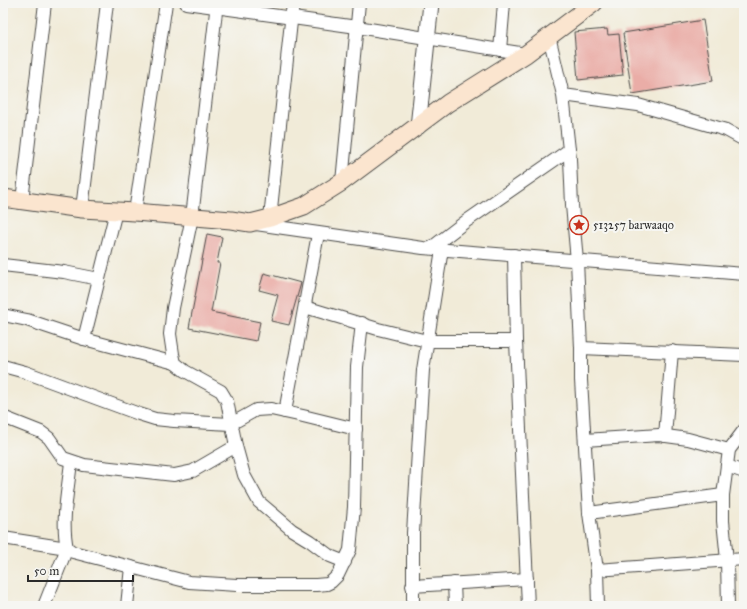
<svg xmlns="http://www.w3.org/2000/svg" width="747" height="609" viewBox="0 0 747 609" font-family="'IM FELL Great Primer',serif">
	<rect width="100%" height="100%" fill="#f6f6f2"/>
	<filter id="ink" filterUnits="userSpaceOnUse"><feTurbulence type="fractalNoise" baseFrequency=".025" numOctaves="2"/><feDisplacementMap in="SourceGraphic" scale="8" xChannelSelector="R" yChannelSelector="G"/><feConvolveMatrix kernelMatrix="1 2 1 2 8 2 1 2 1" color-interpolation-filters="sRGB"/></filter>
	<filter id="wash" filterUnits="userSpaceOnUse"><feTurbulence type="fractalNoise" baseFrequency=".012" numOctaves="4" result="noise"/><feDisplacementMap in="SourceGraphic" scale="16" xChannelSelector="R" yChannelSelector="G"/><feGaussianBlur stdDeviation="0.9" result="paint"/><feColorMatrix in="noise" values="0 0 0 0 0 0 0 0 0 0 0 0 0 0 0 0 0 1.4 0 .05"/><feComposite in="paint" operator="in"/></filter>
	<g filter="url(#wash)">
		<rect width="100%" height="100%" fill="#f1ebd8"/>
		<g id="blocks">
			<g fill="#eaada7">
				<polygon points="703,20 713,81 632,94 623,33"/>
				<polygon points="607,29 608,35 619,34 623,75 578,80 574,32"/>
				<polygon points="207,234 222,237 217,263 220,263 211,312 260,322 256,341 189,328"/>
				<polygon points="264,273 301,283 289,325 271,321 278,295 259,290"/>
			</g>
		</g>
	</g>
	<g filter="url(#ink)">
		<use href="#blocks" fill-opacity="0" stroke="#494845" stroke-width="1"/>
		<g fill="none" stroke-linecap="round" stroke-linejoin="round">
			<g stroke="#494845" stroke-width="14">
				<g id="minor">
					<polyline points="186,3 357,27 526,54"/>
					<polyline points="217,3 192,217 173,308 170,334 173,354 175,363 185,371 221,391 227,401 236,446 244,475 259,502 292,530 310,541 330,556 345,562"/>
					<polyline points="549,36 563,95 570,159 572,205 577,261 581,348 581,380 589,513 597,570 598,606"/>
					<polyline points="500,50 504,3"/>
					<polyline points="563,95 638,105 726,130 744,140"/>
					<polyline points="342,182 359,3"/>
					<polyline points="22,201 45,3"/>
					<polyline points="82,209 107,3"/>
					<polyline points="135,212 166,3"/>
					<polyline points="270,218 293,3"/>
					<polyline points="256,224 423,248 744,274"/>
					<polyline points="431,248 465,222 569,150"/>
					<polyline points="514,255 516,341 528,606"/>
					<polyline points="3,265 64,272 99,279"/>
					<polyline points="305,307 378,329 427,341 516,341"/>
					<polyline points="3,315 27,320 84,339 175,363"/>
					<polyline points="84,339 116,211"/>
					<polyline points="581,348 744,355"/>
					<polyline points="3,366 25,372 139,414 155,419 174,421 231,424 256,410 271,409 303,416 356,429"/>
					<polyline points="285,412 318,234"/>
					<polyline points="3,417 41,432 49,438 63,458 84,465 174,475 193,471 236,446"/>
					<polyline points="665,436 672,351"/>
					<polyline points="585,440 659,435 688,439 729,450"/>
					<path d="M71,462C68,490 61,521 67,548L73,552L189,582L237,585H316L327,584L331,582L338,575L350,550L354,507L357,367L362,323"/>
					<polyline points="727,466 744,472"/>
					<polyline points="589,513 723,495"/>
					<polyline points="3,538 67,548 44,606"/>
					<polyline points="597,570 744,559"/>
					<polyline points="454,583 455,606"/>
					<polyline points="412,586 527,579"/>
					<polyline points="127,606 131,567"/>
					<polyline points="413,606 413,533 423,370 442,249"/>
					<polyline points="728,606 727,560 723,521 723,495 729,450 744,430"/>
				</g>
			</g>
			<g stroke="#494845" stroke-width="17">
				<polyline id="tertiary" points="418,127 431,3"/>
			</g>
			<g stroke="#494845" stroke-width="19">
				<polyline id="secondary" points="3,198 82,209 135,212 231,220 250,223 270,218 304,206 342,182 448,103 526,54 594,3"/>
			</g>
			<use href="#minor" stroke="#fff" stroke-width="12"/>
			<use href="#tertiary" stroke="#fff" stroke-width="15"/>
			<use href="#secondary" stroke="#fbe5cf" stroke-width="17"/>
		</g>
	</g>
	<defs>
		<g id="sight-ring" transform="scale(1)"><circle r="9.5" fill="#f6f6f2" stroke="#c8321e" stroke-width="1.5"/><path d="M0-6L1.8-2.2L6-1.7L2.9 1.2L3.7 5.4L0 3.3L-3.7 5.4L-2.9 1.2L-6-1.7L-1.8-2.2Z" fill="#c8321e"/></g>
	</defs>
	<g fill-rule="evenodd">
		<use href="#sight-ring" x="579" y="225"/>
	</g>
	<g text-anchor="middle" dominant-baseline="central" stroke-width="4" stroke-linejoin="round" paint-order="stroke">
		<g font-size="12" fill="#2b2b2b" stroke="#f6f6f2" text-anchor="start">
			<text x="593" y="225">513257 barwaaqo</text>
		</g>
	</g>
	<rect width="747" height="609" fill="none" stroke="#f6f6f2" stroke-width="16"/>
	<path d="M28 575v6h105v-6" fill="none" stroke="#2b2b2b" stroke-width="2"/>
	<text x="34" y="575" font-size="12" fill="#2b2b2b" stroke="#f6f6f2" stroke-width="3" paint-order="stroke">50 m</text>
</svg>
